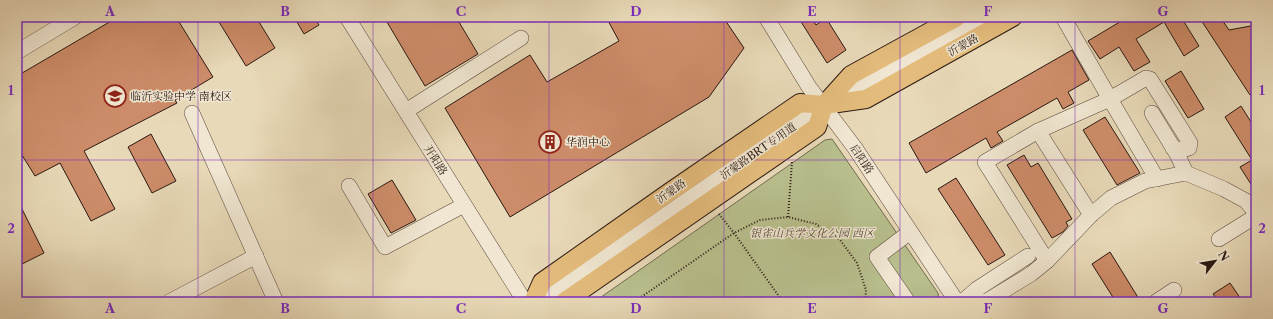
<svg xmlns="http://www.w3.org/2000/svg" width="1273" height="319" viewBox="0 0 1273 319" font-family="'Libre Caslon Text','Noto Serif SC',serif">
	<rect width="100%" height="100%" fill="#e8d9b8"/>
	<filter id="stains"><feTurbulence type="fractalNoise" baseFrequency=".005" numOctaves="4"/><feColorMatrix values="0 0 0 0 .2 0 0 0 0 .09 0 0 0 0 .02 0 0 0 .5 -.17"/></filter>
	<radialGradient id="worn" r=".72"><stop offset=".6" stop-color="#630" stop-opacity="0"/><stop offset="1" stop-color="#630" stop-opacity=".3"/></radialGradient>
	<polygon fill="#b8bf8d" stroke="#716c50" points="832,139 938,293 939,302 594,302 825,140"/>
	<g fill="#cd8c69" stroke="#2a1812">
		<polygon points="118,17 176,17 213,77 175,100 177,103 84,151 115,209 91,221 60,163 35,176 17,147 17,76"/>
		<polygon points="216,17 256,17 275,48 246,66"/>
		<polygon points="294,17 314,17 319,25 304,34"/>
		<polygon points="384,17 456,17 478,54 425,86"/>
		<polygon points="606,17 723,17 744,48 709,97 510,217 445,108 530,55 547,82 619,41"/>
		<polygon points="798,17 811,17 816,25 826,18 846,50 827,63"/>
		<polygon points="1128,17 1181,17 1199,46 1184,56 1164,22 1136,39 1150,62 1134,71 1119,47 1100,59 1088,41"/>
		<polygon points="1199,17 1220,17 1229,30 1256,25 1256,91 1250,95"/>
		<polygon points="1072,50 1089,80 1068,92 1074,103 1063,109 1057,98 997,132 1003,141 991,148 986,138 926,173 909,143"/>
		<polygon points="1181,71 1204,109 1188,118 1165,81"/>
		<polygon points="1241,106 1256,130 1256,192 1240,167 1252,160 1225,117"/>
		<polygon points="1105,117 1140,173 1117,185 1083,130"/>
		<polygon points="151,134 176,181 152,193 128,147"/>
		<polygon points="1024,155 1031,167 1038,163 1072,219 1066,222 1068,226 1063,232 1052,238 1007,165"/>
		<polygon points="956,178 1005,255 988,265 938,189"/>
		<polygon points="392,180 416,220 391,233 368,194"/>
		<polygon points="17,199 44,253 20,265 17,259"/>
		<polygon points="1110,252 1139,299 1134,302 1116,302 1092,264"/>
		<polygon points="1230,283 1243,302 1219,302 1213,294"/>
	</g>
	<g fill="none" stroke-linecap="round" stroke-linejoin="round">
		<g stroke="#5a483c" stroke-width="16">
			<g id="minor">
				<polyline points="347,17 525,302"/>
				<polyline points="766,17 809,87 855,148 957,302"/>
				<polyline points="1063,17 1110,99 1157,179"/>
				<polyline points="17,52 75,17"/>
				<polyline points="406,111 521,38"/>
				<polyline points="192,113 276,302"/>
				<polyline points="1152,113 1177,154 1186,173"/>
				<polyline points="1038,131 1091,215"/>
				<polyline points="349,186 385,247 464,205"/>
				<polyline points="1219,239 1256,216"/>
				<polyline points="1047,261 985,162 1038,131 1110,99 1146,78 1150,79 1190,143 1189,148 1183,150 1173,148"/>
				<polyline points="169,302 256,256"/>
				<polyline points="540,302 824,105 985,17"/>
				<polyline points="908,302 877,257 910,232"/>
				<polyline points="962,302 977,289 1028,256"/>
				<polyline points="980,302 987,301 1031,274 1047,261 1091,215 1111,198 1145,181 1186,173 1224,189 1246,201 1256,213"/>
				<polyline points="1156,302 1174,290"/>
			</g>
		</g>
		<g stroke="#2a1812" stroke-width="20">
			<g id="major">
				<polyline points="533,302 542,282 670,192 800,103 824,105 866,99 1013,17"/>
				<polyline points="564,302 817,127 824,105 851,75 957,17"/>
			</g>
		</g>
		<g stroke="#2a1812" stroke-width="2" stroke-dasharray="1 2" stroke-linecap="butt">
			<polyline points="719,214 734,233 783,302"/>
			<polyline points="788,217 792,162"/>
			<polyline points="634,302 734,233 760,220 788,217 816,224 840,240 857,263 866,290 865,302"/>
		</g>
		<use href="#minor" stroke="#f0e6d1" stroke-width="15"/>
		<use href="#major" stroke="#e4bc7c" stroke-width="18"/>
	</g>
	<path fill="none" stroke="#7b2cbf" stroke-width="1" stroke-opacity="0.55" d="M198,17V302M373,17V302M549,17V302M724,17V302M900,17V302M1075,17V302M17,160H1256"/>
	<defs>
		<g id="school-ring" transform="scale(1.15)"><circle r="9.5" fill="#f0e6d1" stroke="#8f2418" stroke-width="1.5"/><path d="M0-5L7-2L0 1L-7-2ZM-4 1L0 2.5L4 1V4Q0 6-4 4Z" fill="#8f2418"/></g>
		<g id="building-ring" transform="scale(1.15)"><circle r="9.5" fill="#f0e6d1" stroke="#8f2418" stroke-width="1.5"/><path d="M-4-6H4V6H1V3H-1V6H-4ZM-2.5-4.3h1.7v1.8h-1.7ZM.8-4.3h1.7v1.8H.8ZM-2.5-1h1.7V.8h-1.7ZM.8-1h1.7V.8H.8Z" fill="#8f2418"/></g>
	</defs>
	<g fill-rule="evenodd">
		<use href="#school-ring" x="115" y="96"/>
		<use href="#building-ring" x="550" y="142"/>
	</g>
	<g text-anchor="middle" dominant-baseline="central" stroke-width="3" stroke-linejoin="round" paint-order="stroke">
		<g font-size="11" fill="#2a1812" stroke="#f0e6d1">
			<text transform="translate(963 45) rotate(-29)">沂蒙路</text>
			<text transform="translate(758 151) rotate(-35)">沂蒙路BRT专用道</text>
			<text transform="translate(862 159) rotate(56)">启阳路</text>
			<text transform="translate(436 160) rotate(58)">开阳路</text>
			<text transform="translate(671 191) rotate(-35)">沂蒙路</text>
		</g>
		<g font-size="11" fill="#2a1812" stroke="#f0e6d1" text-anchor="start">
			<text x="130" y="96">临沂实验中学 南校区</text>
			<text x="566" y="142">华润中心</text>
		</g>
		<g font-size="11" font-style="italic" fill="#554a37" stroke="#f0e6d1">
			<text x="812" y="233">银雀山兵学文化公园 西区</text>
		</g>
	</g>
	<rect width="1273" height="319" fill="none" stroke="#e8d9b8" stroke-width="44"/>
	<g transform="translate(1215 261) rotate(59)" stroke="#f0e6d1" stroke-width="3" paint-order="stroke">
	<path d="M0-3L7 15L0 10L-7 15Z" fill="#2a1812"/>
	<text y="-6" font-size="11" font-weight="bold" text-anchor="middle" fill="#2a1812">N</text>
	</g>
	<rect x="22" y="22" width="1229" height="275" fill="none" stroke="#7b2cbf" stroke-width="1.5"/>
	<g font-size="13" text-anchor="middle" font-weight="bold" fill="#7b2cbf">
		<text x="110" y="16">A</text>
		<text x="285" y="16">B</text>
		<text x="461" y="16">C</text>
		<text x="636" y="16">D</text>
		<text x="812" y="16">E</text>
		<text x="988" y="16">F</text>
		<text x="1163" y="16">G</text>
		<text x="11" y="95">1</text>
		<text x="1262" y="95">1</text>
		<text x="11" y="233">2</text>
		<text x="1262" y="233">2</text>
		<text x="110" y="313">A</text>
		<text x="285" y="313">B</text>
		<text x="461" y="313">C</text>
		<text x="636" y="313">D</text>
		<text x="812" y="313">E</text>
		<text x="988" y="313">F</text>
		<text x="1163" y="313">G</text>
	</g>
	<rect width="100%" height="100%" filter="url(#stains)"/>
	<rect width="100%" height="100%" fill="url(#worn)"/>
</svg>
